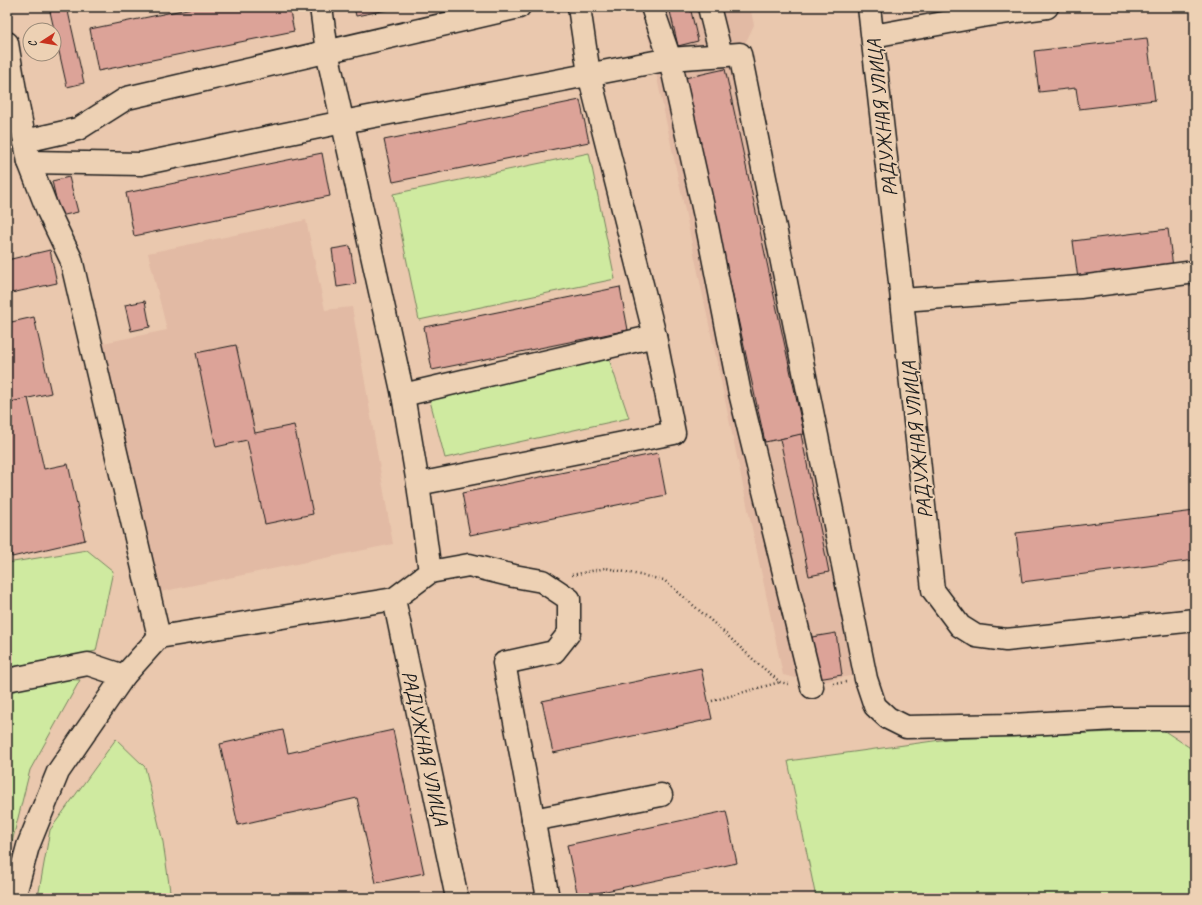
<svg xmlns="http://www.w3.org/2000/svg" width="1202" height="905" viewBox="0 0 1202 905" font-family="Caveat,sans-serif">
	<rect width="100%" height="100%" fill="#eac8ae"/>
	<filter id="ink" filterUnits="userSpaceOnUse"><feTurbulence type="fractalNoise" baseFrequency=".025" numOctaves="2"/><feDisplacementMap in="SourceGraphic" scale="8" xChannelSelector="R" yChannelSelector="G"/><feConvolveMatrix kernelMatrix="1 2 1 2 8 2 1 2 1" color-interpolation-filters="sRGB"/></filter>
	<g filter="url(#ink)">
		<g fill="#e2baa4">
			<polygon points="642,7 750,7 754,25 740,54 859,674 818,683 783,675"/>
			<polygon points="306,220 325,310 352,307 393,544 160,592 103,343 167,330 148,253"/>
		</g>
		<g fill="#cfeaa0" stroke="#76835e">
			<polygon points="589,153 615,279 419,320 393,194"/>
			<polygon points="608,356 629,418 445,458 429,397"/>
			<polygon points="87,550 113,571 96,651 7,668 7,563"/>
			<polygon points="53,679 80,680 30,770 7,862 7,690"/>
			<polygon points="1163,730 1195,751 1195,898 816,898 788,761 948,739"/>
			<polygon points="116,739 145,767 163,842 171,898 38,897 50,830"/>
		</g>
		<g fill="#dca398" stroke="#1c1c1c">
			<polygon points="49,7 67,7 84,83 67,87"/>
			<polygon points="197,7 289,7 294,31 98,71 90,29"/>
			<polygon points="354,7 402,7 356,16"/>
			<polygon points="669,7 690,7 698,41 678,46"/>
			<polygon points="1147,38 1155,100 1079,109 1076,88 1039,92 1034,51"/>
			<polygon points="725,69 804,434 765,442 685,78"/>
			<polygon points="580,100 589,142 393,182 384,140"/>
			<polygon points="322,153 330,196 134,236 126,193"/>
			<polygon points="69,177 78,212 60,216 52,181"/>
			<polygon points="7,215 12,239 7,240"/>
			<polygon points="1168,229 1173,267 1078,279 1073,241"/>
			<polygon points="350,246 356,284 337,287 332,249"/>
			<polygon points="50,250 57,283 7,294 7,260"/>
			<polygon points="620,287 628,330 432,370 424,327"/>
			<polygon points="145,301 150,327 131,331 125,305"/>
			<polygon points="34,317 51,393 7,403 7,323"/>
			<polygon points="236,345 255,433 294,425 313,514 265,524 247,440 216,447 196,353"/>
			<polygon points="28,398 44,469 68,464 85,540 12,557 9,541 7,542 7,403"/>
			<polygon points="801,434 829,572 809,576 780,439"/>
			<polygon points="658,453 666,495 470,535 462,493"/>
			<polygon points="1195,511 1195,560 1022,582 1016,533"/>
			<polygon points="836,633 842,675 818,679 812,637"/>
			<polygon points="701,668 712,719 553,753 542,701"/>
			<polygon points="283,730 288,753 393,730 424,873 376,883 357,798 238,825 220,744"/>
			<polygon points="726,811 737,863 578,897 567,845"/>
		</g>
		<g fill="none" stroke-linecap="round" stroke-linejoin="round">
			<g stroke="#1c1c1c" stroke-width="25">
				<g id="minor">
					<polyline points="579,7 589,74 655,336"/>
					<polyline points="652,7 670,59 705,216 739,389 812,687"/>
					<polyline points="709,7 721,55"/>
					<polyline points="869,7 902,300 933,590 960,626 976,636 1006,640 1195,620"/>
					<polyline points="873,36 987,15 1047,7"/>
					<polyline points="7,43 16,96 29,162 48,211 71,259 159,637"/>
					<polyline points="25,141 78,129 127,98 519,7"/>
					<polyline points="29,162 141,164 343,122 670,59 740,54 866,679 875,706 888,718 906,727 1012,725 1116,719 1195,719"/>
					<polyline points="902,300 1080,287 1195,272"/>
					<polyline points="403,395 655,336 674,433 418,484"/>
					<polyline points="430,572 469,565 514,576 542,581 569,599 569,633 554,652 504,663 548,898"/>
					<polyline points="394,599 457,898"/>
					<polyline points="7,680 88,664 124,676"/>
					<polyline points="533,820 661,795"/>
					<polyline points="14,898 28,846 58,772 124,676 159,637 394,599 430,572 418,484 403,395 327,52 321,7"/>
				</g>
			</g>
			<g stroke="#1c1c1c" stroke-width="2.5" stroke-dasharray="1 3" stroke-linecap="butt">
				<polyline points="572,575 606,568 664,580 715,624 756,662 780,682 788,684"/>
				<polyline points="833,684 846,682"/>
				<polyline points="712,701 780,682"/>
			</g>
			<use href="#minor" stroke="#edd1b4" stroke-width="22"/>
		</g>
	</g>
	<g text-anchor="middle" dominant-baseline="central" stroke-width="4" stroke-linejoin="round" paint-order="stroke">
		<g font-size="20" fill="#1c1c1c" stroke="#edd1b4">
			<text transform="translate(882 118) rotate(-96)">РАДУЖНАЯ УЛИЦА</text>
			<text transform="translate(917 440) rotate(-96)">РАДУЖНАЯ УЛИЦА</text>
			<text transform="translate(425 748) rotate(78)">РАДУЖНАЯ УЛИЦА</text>
		</g>
	</g>
	<rect width="1202" height="905" fill="none" stroke="#edd1b4" stroke-width="24"/>
	<rect x="12" y="12" width="1178" height="881" fill="none" stroke="#1c1c1c" stroke-width="1.5" filter="url(#ink)"/>
	<g transform="translate(42 42) rotate(258)"><circle r="19" fill="#edd1b4" stroke="#998977"/>
	<path d="M0-3L7 15L0 10L-7 15Z" fill="#c8321e"/>
	<text y="-6" font-size="11" font-weight="bold" text-anchor="middle" fill="#1c1c1c">С</text>
	</g>
</svg>
